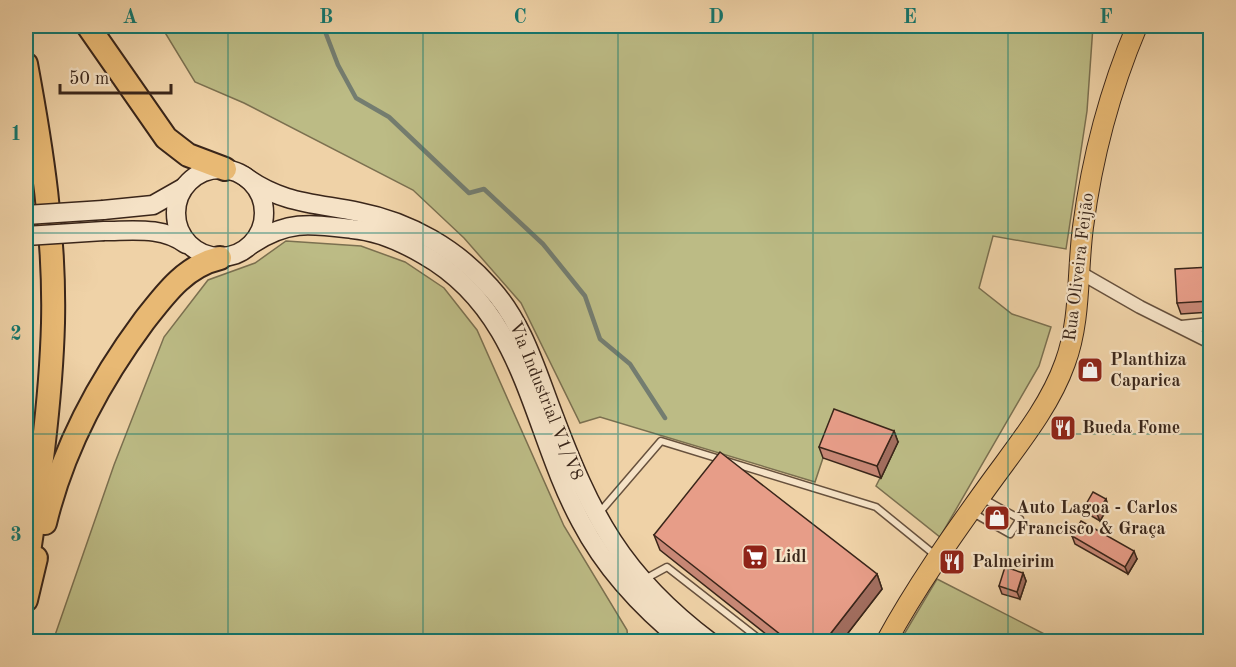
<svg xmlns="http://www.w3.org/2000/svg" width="1236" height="667" viewBox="0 0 1236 667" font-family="'Old Standard TT',serif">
	<rect width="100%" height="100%" fill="#efd2a7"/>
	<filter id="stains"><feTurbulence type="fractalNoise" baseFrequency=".00333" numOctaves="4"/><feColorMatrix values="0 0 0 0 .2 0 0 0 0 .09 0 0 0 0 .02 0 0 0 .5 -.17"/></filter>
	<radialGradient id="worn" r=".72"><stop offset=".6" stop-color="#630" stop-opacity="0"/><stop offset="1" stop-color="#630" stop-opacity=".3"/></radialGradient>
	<g fill="#bcbb85" stroke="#7b7050" stroke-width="1.5">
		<polygon points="161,26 1093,26 1087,111 1066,249 993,236 979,288 1012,314 1051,327 1039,366 940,537 876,486 898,442 823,458 815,482 600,417 580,423 521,303 464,238 413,190 244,103 195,82"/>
		<polygon points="286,241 361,246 405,262 444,288 477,330 564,526 627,630 628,641 53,641 114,465 164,337 208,280 255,263"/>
		<polygon points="937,579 1058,641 900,641"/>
	</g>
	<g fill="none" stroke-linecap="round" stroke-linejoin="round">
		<polyline stroke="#747d70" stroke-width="4.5" points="323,26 338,65 356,98 389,117 469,193 484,189 543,244 585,296 600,339 630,364 665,418"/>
		<g stroke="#67513d" stroke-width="9">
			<g id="service">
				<polyline points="600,512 661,441 876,507 935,555"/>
				<polyline points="973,513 1010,534 1020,519 982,498"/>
				<polyline points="645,579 667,567 758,638 757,642"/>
			</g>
		</g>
		<g stroke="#67513d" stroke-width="15">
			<g id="minor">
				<polyline points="1079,272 1140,307 1210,342"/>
				<polyline points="1182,327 1210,324"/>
			</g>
		</g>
		<g stroke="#3a261a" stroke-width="21">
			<g id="secondary">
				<circle cx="220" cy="213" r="44"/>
				<path d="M244,176C282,204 315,203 359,212C410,222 457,249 491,288C523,323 536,370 553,414C591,515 621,575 710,642"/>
				<polyline points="103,210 153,205 183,188"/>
				<path d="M104,231C132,231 162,226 186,244"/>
				<path d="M252,244C288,220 311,224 352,229C377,231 402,242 424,255C526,313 530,428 581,522C606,570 642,608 684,642"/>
			</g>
		</g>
		<g stroke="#3a261a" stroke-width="22">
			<path id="primary" d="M886,642C916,587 952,536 988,486C1016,447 1049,408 1065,363C1081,320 1077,272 1083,227C1092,158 1110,90 1137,26"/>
		</g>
		<g stroke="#3a261a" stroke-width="26">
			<g id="motorway">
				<polyline points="88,26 166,138 188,155 225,169"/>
				<path d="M26,64C42,150 55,235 53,323C51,403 38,493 26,572"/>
				<path d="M45,523C63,448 98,383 144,321C165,294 185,266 220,258"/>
				<polyline points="26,600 36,558"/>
			</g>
		</g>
		<use href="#service" stroke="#f5e2c6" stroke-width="6"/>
		<use href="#minor" stroke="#f5e2c6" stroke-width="12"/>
		<use href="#secondary" stroke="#f5e2c6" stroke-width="18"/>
		<use href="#primary" stroke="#e8b974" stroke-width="20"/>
		<use href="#motorway" stroke="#e8b974" stroke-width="22"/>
		<g stroke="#3a261a" stroke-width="21" stroke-linecap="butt">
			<g id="secondary-bridge">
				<polyline points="26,215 103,210"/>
				<polyline points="26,236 104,231"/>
			</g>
		</g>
		<use href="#secondary-bridge" stroke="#f5e2c6" stroke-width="18"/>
	</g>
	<g fill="#c78775" stroke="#3a261a" stroke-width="1.5">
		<polygon points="1210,267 1210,312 1181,314 1177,303"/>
		<polygon points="894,431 898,442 881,478 823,458 819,447"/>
		<polygon points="1106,499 1108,507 1100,521 1088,514 1085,506"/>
		<polygon points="654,535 877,574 882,589 841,642 776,642 660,550"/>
		<polygon points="1072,536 1137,559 1128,574 1075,544"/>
		<polygon points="1023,573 1026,581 1020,599 1002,594 999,586"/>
	</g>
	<g fill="#a26e5f" stroke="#3a261a" stroke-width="1.5">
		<polygon points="894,431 898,442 881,478 877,466"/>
		<polygon points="1106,499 1108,507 1100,521 1097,514"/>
		<polygon points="1134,551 1137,559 1128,574 1125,567"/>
		<polygon points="1023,573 1026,581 1020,599 1017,592"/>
		<polygon points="877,574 882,589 841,642 824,642"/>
	</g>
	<g fill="#e79d88" stroke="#3a261a" stroke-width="1.5">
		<polygon points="1210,267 1210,301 1177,303 1175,269"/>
		<polygon points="834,409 894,431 877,466 819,447"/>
		<polygon points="720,452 877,574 824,642 790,642 654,535"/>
		<polygon points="1093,492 1106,499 1097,514 1085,506"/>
		<polygon points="1081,521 1134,551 1125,567 1072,536"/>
		<polygon points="1005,567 1023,573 1017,592 999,586"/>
	</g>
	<path fill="none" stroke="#0f766e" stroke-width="1.5" stroke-opacity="0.55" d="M228,26V642M423,26V642M618,26V642M813,26V642M1008,26V642M26,233H1210M26,434H1210"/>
	<defs>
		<g id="shop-square" transform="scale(1.35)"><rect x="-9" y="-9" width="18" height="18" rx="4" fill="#8f2418" stroke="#f5e2c6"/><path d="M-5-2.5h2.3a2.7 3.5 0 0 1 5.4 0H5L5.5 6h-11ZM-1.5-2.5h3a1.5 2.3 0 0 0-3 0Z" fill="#fff"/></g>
		<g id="restaurant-square" transform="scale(1.35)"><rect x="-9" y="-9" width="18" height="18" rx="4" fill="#8f2418" stroke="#f5e2c6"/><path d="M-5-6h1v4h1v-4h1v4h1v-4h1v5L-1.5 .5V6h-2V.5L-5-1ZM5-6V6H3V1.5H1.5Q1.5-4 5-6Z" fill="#fff"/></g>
		<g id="supermarket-square" transform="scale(1.35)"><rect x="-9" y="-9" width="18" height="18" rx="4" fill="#8f2418" stroke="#f5e2c6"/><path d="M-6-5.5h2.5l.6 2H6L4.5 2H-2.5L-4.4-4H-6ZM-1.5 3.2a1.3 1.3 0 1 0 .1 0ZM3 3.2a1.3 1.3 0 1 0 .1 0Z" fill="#fff"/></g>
	</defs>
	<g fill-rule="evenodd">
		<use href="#shop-square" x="1090" y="370"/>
		<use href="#restaurant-square" x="1063" y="428"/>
		<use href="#shop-square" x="997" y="518"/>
		<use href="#supermarket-square" x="755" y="557"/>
		<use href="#restaurant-square" x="952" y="562"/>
	</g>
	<g text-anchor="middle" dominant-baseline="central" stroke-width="4.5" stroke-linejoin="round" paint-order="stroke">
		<g font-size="18" fill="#3a261a" stroke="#f5e2c6">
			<text transform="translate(1079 267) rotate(-83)">Rua Oliveira Feijão</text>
			<text transform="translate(546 401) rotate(68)">Via Industrial V1/V8</text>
		</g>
		<g font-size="18" font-weight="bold" fill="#3a261a" stroke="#f5e2c6" text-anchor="start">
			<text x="1110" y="360">Planthiza<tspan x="1110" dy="21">Caparica</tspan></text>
			<text x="1082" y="428">Bueda Fome</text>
			<text x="1016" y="508">Auto Lagoa - Carlos<tspan x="1016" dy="21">Francisco &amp; Graça</tspan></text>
			<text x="774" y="557">Lidl</text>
			<text x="972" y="562">Palmeirim</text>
		</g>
	</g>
	<rect width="1236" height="667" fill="none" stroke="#efd2a7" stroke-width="66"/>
	<path d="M60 84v9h111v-9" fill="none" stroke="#3a261a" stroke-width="3"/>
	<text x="69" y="84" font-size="18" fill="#3a261a" stroke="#f5e2c6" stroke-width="4.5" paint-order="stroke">50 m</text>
	<rect x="33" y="33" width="1170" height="601" fill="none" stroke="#0f766e" stroke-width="2"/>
	<g font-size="20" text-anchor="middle" font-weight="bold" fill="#0f766e">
		<text x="130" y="23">A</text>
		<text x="326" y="23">B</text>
		<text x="520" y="23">C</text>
		<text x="716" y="23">D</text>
		<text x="910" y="23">E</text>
		<text x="1106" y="23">F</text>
		<text x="16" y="140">1</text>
		<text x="16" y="340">2</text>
		<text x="16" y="541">3</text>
	</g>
	<rect width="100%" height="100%" filter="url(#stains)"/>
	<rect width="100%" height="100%" fill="url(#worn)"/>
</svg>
